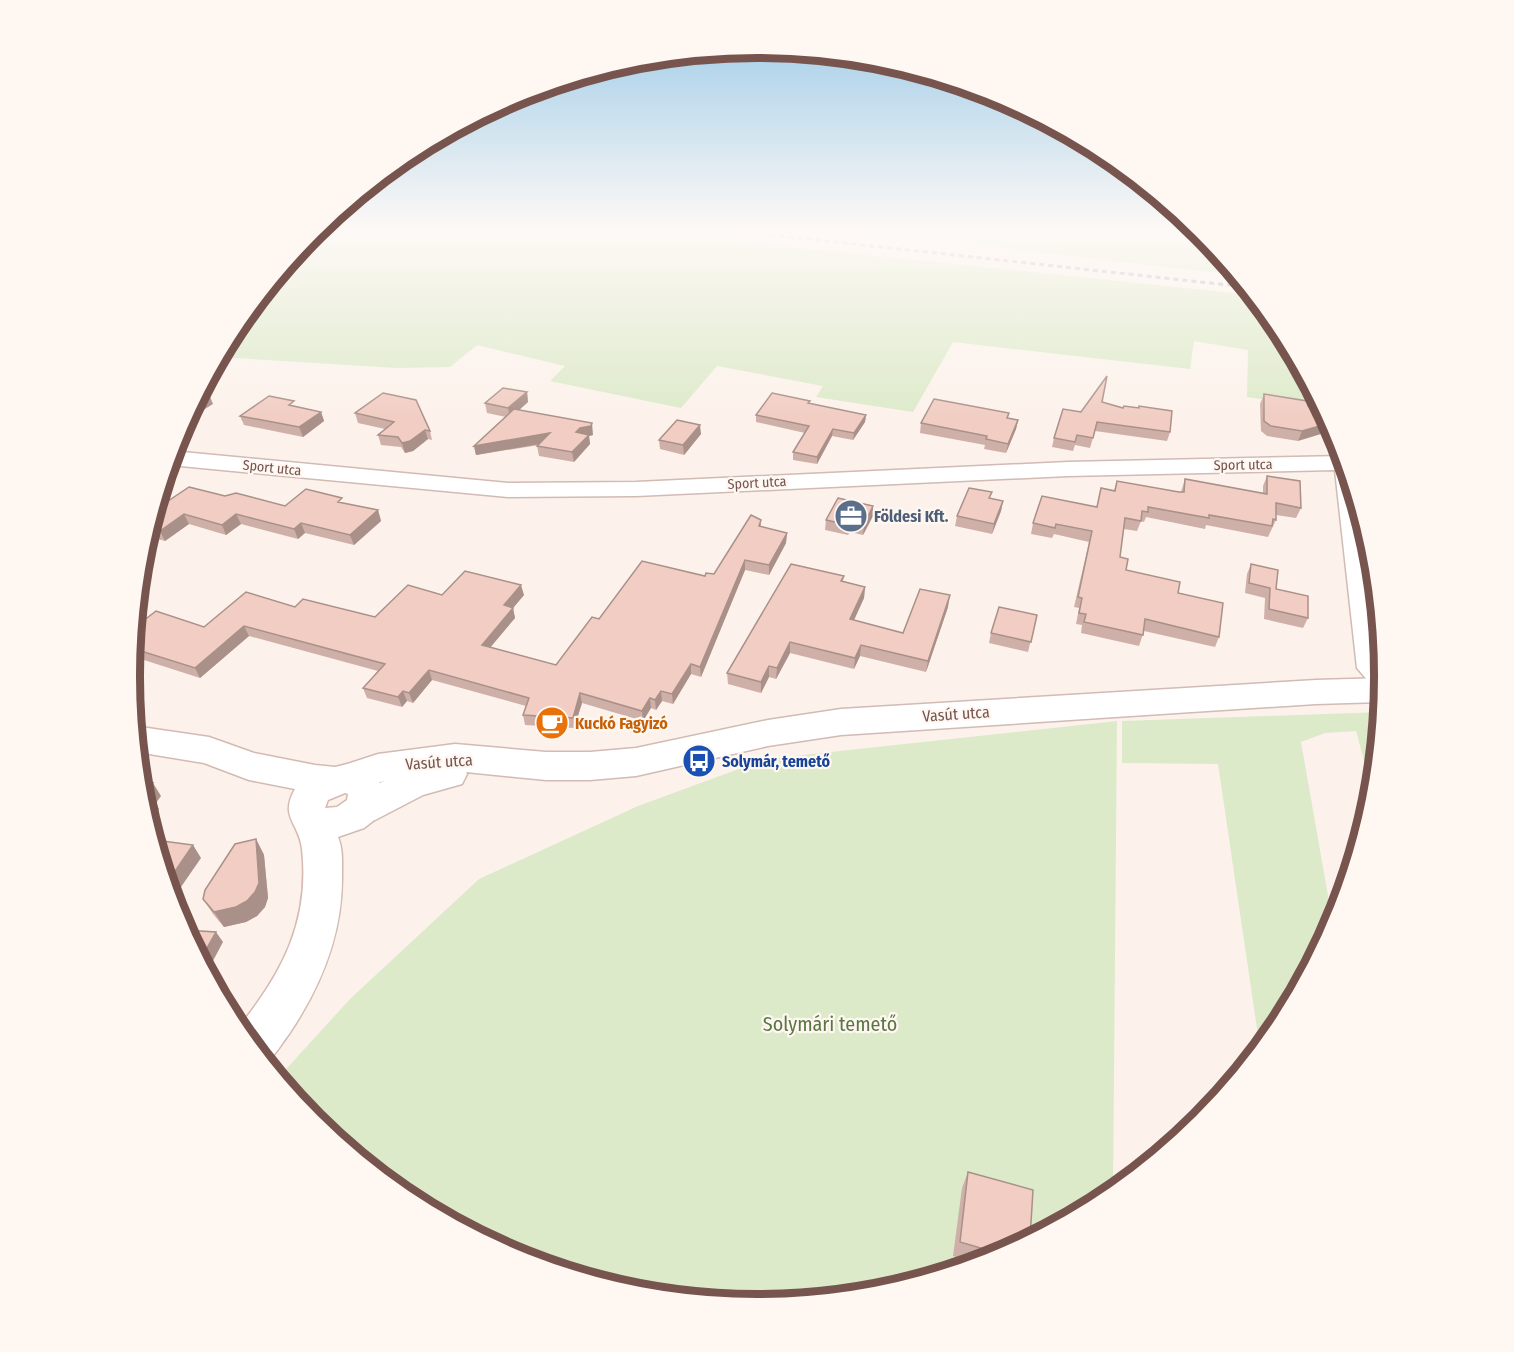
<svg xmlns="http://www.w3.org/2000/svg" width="1514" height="1352" viewBox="0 0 1514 1352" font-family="'Fira Sans Condensed',sans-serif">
	<rect width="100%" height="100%" fill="#fcf2eb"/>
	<g fill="#dceac9">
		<polygon points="314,231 671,231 772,245 1253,295 1279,327 1323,408 1247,397 1248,350 1194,341 1190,369 953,342 913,412 816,397 823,386 717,366 681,408 550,381 565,366 477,345 450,367 396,368 219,357 235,327"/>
		<polygon points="851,231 1200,231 1236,275"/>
		<polygon points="1382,712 1373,794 1356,731 1325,733 1301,742 1333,924 1279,1025 1260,1049 1218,764 1122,763 1122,721"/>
		<polygon points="1117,721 1113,1192 1106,1198 997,1256 879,1292 757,1304 634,1292 516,1256 408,1198 313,1120 278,1078 350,999 479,879 638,806 766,759"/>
	</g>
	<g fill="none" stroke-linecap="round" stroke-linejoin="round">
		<polyline stroke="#a6d7d6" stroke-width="4.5" points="1184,231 1202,234"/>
		<g stroke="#d1bbb3" stroke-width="3">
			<polygon id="minor" points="172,451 508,483 636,482 1068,462 1343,456 1368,538 1378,609 1385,676 1384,691 1374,688 1357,668 1335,470 1068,476 636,496 508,497 170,465 168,464"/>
		</g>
		<g stroke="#d1bbb3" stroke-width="3">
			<polygon id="tertiary" points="1385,678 1382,702 1316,704 841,735 768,746 636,776 590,780 546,780 466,772 467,774 462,784 423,795 375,820 362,824 349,820 343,809 349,798 384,781 348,792 335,788 330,778 335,768 378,754 455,744 546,752 590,752 636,748 768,720 841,709 1316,680"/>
		</g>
		<g stroke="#d4bab0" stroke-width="3">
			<path id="secondary" d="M134,726L209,737L254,753L315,765L335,767L348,764L374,774L385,792V801L379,812L373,821L364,828L338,837C343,849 342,861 342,874C343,933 322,985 289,1034C282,1043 275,1056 266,1063L238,1028C282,974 310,921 302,849C299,822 279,818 295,789L249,780L204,763L137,752ZM345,793L348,794L347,800L337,807L325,808L328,800Z"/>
		</g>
		<use href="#minor" fill="#fff" fill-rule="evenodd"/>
		<use href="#tertiary" fill="#fff" fill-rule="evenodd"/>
		<use href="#secondary" fill="#fff" fill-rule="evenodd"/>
		<polyline stroke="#b3a8c7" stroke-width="3" stroke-dasharray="5 4" stroke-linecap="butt" points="735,231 1247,287"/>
	</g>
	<g fill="#cfb0a8">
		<polygon points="527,392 528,402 519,410 593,435 589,436 590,444 574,462 539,456 537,446 539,445 476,455 474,446 506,417 487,413 485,403"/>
		<polygon points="1264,394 1308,406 1322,408 1298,441 1267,436 1261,431 1260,404"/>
		<polygon points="1102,402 1170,432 1167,441 1095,431 1090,448 1075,445 1073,451 1052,447 1054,438 1081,412"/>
		<polygon points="810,404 866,415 865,422 853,440 832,436 817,464 793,460 793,452 805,433 756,422 756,415"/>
		<polygon points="295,406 321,412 324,421 303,437 244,425 240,416"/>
		<polygon points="355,413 430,431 432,440 428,439 413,451 405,453 401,447 381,445 378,435 385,429 358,423"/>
		<polygon points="1008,418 1018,420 1016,429 1006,453 984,449 985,445 920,433 921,423"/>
		<polygon points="701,434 684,455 660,449 659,440"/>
		<polygon points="1267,476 1301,508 1296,518 1276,515 1276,520 1268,537 1206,525 1205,529 1146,517 1144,522 1141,521 1137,531 1124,529 1120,557 1126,570 1178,593 1219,637 1215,647 1144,631 1139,646 1081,633 1082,625 1076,624 1079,608 1074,607 1089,542 1054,534 1052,538 1031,534 1033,523 1097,507 1101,488 1114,490 1117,481 1179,492 1181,492 1185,479 1263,493 1263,486"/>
		<polygon points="225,496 285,506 344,503 378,510 381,521 354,545 305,533 298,539 241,524 226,535 189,524 165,541 146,536 155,506 165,503"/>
		<polygon points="991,499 1003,501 1001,511 992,534 955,526 957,516"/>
		<polygon points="873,506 873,516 863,535 850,532 848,535 825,530 826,520"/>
		<polygon points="761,520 761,527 787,533 786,543 769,575 745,570 701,677 691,674 673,704 662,701 656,710 651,708 643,721 582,703 574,728 525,725 523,715 526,706 432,680 413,703 407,701 402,707 367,698 363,688 378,671 249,636 200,678 144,660 129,671 134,628 204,627 295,607 375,617 442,595 524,595 513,608 515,618 490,647 556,665 599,619 705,576 714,574"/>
		<polygon points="1251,564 1276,589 1308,618 1303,628 1264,619 1265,598 1245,593 1247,574"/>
		<polygon points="844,576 843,581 865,587 864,598 854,620 903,633 948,607 926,672 860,656 854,669 790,653 776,679 769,677 761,693 728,684 727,673"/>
		<polygon points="1037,615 1028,652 989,643 991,633"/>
		<polygon points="256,839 264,855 268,898 265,907 257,916 246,922 224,927 213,914 203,899"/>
		<polygon points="968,1172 1030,1239 997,1256 975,1263 953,1256 962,1188"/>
	</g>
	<g fill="#a99088">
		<polygon points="527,392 528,402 510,418 508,408"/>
		<polygon points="209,394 213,404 184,422 194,404"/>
		<polygon points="321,412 324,421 303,437 299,427"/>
		<polygon points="866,415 865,422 853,440 854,433"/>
		<polygon points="1018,420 1016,429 1006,453 1008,444"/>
		<polygon points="592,423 593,435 589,436 590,444 574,462 572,452 576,432 580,428"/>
		<polygon points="1330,423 1334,430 1298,441 1302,431"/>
		<polygon points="700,425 701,434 684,455 683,445"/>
		<polygon points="833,429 832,436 817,464 817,457"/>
		<polygon points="425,430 428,439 413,451 405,453 402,443"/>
		<polygon points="550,433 551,442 476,455 474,446"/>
		<polygon points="1003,501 1001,511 992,534 994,524"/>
		<polygon points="873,506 873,516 863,535 864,525"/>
		<polygon points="378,510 381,521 354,545 350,535"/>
		<polygon points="184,514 189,524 165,541 160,531"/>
		<polygon points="236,514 241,524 226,535 222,525"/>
		<polygon points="301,523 305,533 298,539 294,529"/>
		<polygon points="787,533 786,543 769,575 769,565"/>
		<polygon points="745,560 745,570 701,677 700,667"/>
		<polygon points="521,585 524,595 513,608 515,618 484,655 482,645 504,605"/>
		<polygon points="865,587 864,598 849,631 850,619"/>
		<polygon points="950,595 948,607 926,672 928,661"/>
		<polygon points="244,626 249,636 200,678 195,668"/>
		<polygon points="790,642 790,653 776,679 777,668"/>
		<polygon points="861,645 860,656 854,669 855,658"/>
		<polygon points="138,650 144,660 129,671 131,655"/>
		<polygon points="691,664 691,674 673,704 672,694"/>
		<polygon points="769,666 769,677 761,693 761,682"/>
		<polygon points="429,670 432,680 413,703 409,693"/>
		<polygon points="403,691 407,701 402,707 398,697"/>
		<polygon points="661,691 662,701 656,710 655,700"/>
		<polygon points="580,693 582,703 574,728 573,718"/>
		<polygon points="650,698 651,708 643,721 642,711"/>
		<polygon points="144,774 151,785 153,783 161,796 156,803 159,809 149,824 144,807 140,785 139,780"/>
		<polygon points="256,839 264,855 268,898 265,907 257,916 246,922 224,927 214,912"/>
		<polygon points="193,845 201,858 172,900 167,883"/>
		<polygon points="216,932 223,942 207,972 200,960"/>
	</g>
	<g fill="#f1cdc3" stroke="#a99088" stroke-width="1.5">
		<polygon points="1107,376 1102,402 1123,408 1124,406 1139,408 1139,406 1172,411 1170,432 1097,422 1093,438 1077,435 1075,442 1054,438 1063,409 1081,412"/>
		<polygon points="503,388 527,392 508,408 485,403"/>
		<polygon points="200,392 209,394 194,404"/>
		<polygon points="383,393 416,400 430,431 425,430 410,441 402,443 398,437 378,435 394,422 355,413"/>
		<polygon points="772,393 810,401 808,403 866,415 854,433 833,429 817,457 793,452 809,426 756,415"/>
		<polygon points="1264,394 1307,401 1308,406 1322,408 1330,423 1302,431 1271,426 1264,421"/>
		<polygon points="269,396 294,401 289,405 321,412 299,427 240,416"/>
		<polygon points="934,399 1009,413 1007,418 1018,420 1008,444 986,439 987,436 921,423"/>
		<polygon points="514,409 592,423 591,426 580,428 576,432 589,435 572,452 537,446 550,433 474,446"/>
		<polygon points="677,420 700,425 683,445 659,440"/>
		<polygon points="1267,476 1300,481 1301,508 1276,503 1276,520 1273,519 1272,526 1209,515 1209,518 1148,507 1148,512 1142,511 1141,521 1125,518 1120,557 1128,559 1126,570 1180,582 1178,593 1223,603 1219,637 1145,619 1143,635 1084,622 1086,614 1079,613 1082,598 1078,597 1092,531 1056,524 1055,528 1033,523 1042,496 1097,507 1101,488 1115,491 1117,481 1179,492 1184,492 1185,479 1267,494"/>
		<polygon points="189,487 225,496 236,493 285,506 306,489 342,498 338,502 378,510 350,535 301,523 294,529 236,514 222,525 184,514 160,531 149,528 155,506 161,502 165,503"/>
		<polygon points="969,488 992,492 989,498 1003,501 994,524 957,516"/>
		<polygon points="838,498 873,506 864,525 850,521 849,525 826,520"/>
		<polygon points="751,515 761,520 759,526 787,533 769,565 745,560 700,667 691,664 672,694 661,691 655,700 650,698 642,711 580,693 573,718 523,715 529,698 429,670 409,693 403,691 398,697 363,688 385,664 244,626 195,668 138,650 131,655 134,628 156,611 204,627 246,592 295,607 303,599 375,617 408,585 442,595 465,571 521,585 504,605 513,608 482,645 556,665 592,617 599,619 642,561 705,576 706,573 714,574"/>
		<polygon points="791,564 844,576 841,581 865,587 850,619 903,633 920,589 950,595 928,661 861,645 855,658 790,642 777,668 769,666 761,682 727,673"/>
		<polygon points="1251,564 1278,570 1276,589 1308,596 1308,618 1269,609 1270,588 1249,583"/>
		<polygon points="999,607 1037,615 1031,642 991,633"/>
		<polygon points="139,773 144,774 139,780"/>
		<polygon points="139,782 153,783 144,795 151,796 144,807 141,798"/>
		<polygon points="256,839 259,883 255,892 247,901 236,907 214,912 203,899 205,890 235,844"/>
		<polygon points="155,840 193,845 167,883 154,841"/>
		<polygon points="184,930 216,932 200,960"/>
		<polygon points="968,1172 1033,1190 1030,1239 1001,1254 960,1242"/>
	</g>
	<linearGradient id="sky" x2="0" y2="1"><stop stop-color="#97c8e7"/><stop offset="0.55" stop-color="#fef9f6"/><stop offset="1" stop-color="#fef9f6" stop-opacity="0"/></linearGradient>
	<rect width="1514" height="420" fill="url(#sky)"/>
	<defs>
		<g id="office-disc" transform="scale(1.725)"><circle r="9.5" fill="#5c6f8a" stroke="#fef7f2"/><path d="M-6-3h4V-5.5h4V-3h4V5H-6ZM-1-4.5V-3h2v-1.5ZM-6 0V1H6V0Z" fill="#fff"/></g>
		<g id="cafe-disc" transform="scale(1.725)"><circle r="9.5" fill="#e8710a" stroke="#fef7f2"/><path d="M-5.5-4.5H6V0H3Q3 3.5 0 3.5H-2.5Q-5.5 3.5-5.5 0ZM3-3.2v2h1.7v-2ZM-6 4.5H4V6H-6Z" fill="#fff"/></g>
		<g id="bus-disc" transform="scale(1.725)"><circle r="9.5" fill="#1a4fb4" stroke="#fef7f2"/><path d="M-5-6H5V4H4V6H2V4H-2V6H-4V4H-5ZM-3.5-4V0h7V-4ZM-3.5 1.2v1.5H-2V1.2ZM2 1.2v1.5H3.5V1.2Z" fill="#fff"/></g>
	</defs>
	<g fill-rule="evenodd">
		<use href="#office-disc" x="851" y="516"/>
		<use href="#cafe-disc" x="552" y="723"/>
		<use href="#bus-disc" x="699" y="761"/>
	</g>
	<g text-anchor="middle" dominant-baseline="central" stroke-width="4.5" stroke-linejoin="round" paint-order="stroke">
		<g font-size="14" fill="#77554e" stroke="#fef7f2">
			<text transform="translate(1243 465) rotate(-1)">Sport utca</text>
			<text transform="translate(272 468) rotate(6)">Sport utca</text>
			<text transform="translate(757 483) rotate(-3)">Sport utca</text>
		</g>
		<g font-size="16" font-weight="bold" fill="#4e5e75" stroke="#fef7f2" text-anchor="start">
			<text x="874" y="516">Földesi Kft.</text>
		</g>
		<g font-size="16" fill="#77554e" stroke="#fef7f2">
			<text transform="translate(956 714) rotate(-4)">Vasút utca</text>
			<text transform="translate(439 762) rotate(-4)">Vasút utca</text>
		</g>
		<g font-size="16" font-weight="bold" fill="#c56008" stroke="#fef7f2" text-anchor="start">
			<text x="575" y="723">Kuckó Fagyizó</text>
		</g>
		<g font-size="16" font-weight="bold" fill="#164399" stroke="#fef7f2" text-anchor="start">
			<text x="722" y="761">Solymár, temető</text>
		</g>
		<g font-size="20" fill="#5b7643" stroke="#fef7f2">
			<text x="830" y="1024">Solymári temető</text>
		</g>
	</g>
	<path d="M0 0H1514V1352H0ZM757 58H757A617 617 0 0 1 1374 675V677A617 617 0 0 1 757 1294H757A617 617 0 0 1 140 677V675A617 617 0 0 1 757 58Z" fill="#fef7f2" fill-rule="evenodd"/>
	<path fill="none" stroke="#77554e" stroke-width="8" d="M757 58H757A617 617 0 0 1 1374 675V677A617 617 0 0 1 757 1294H757A617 617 0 0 1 140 677V675A617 617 0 0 1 757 58Z"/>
</svg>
